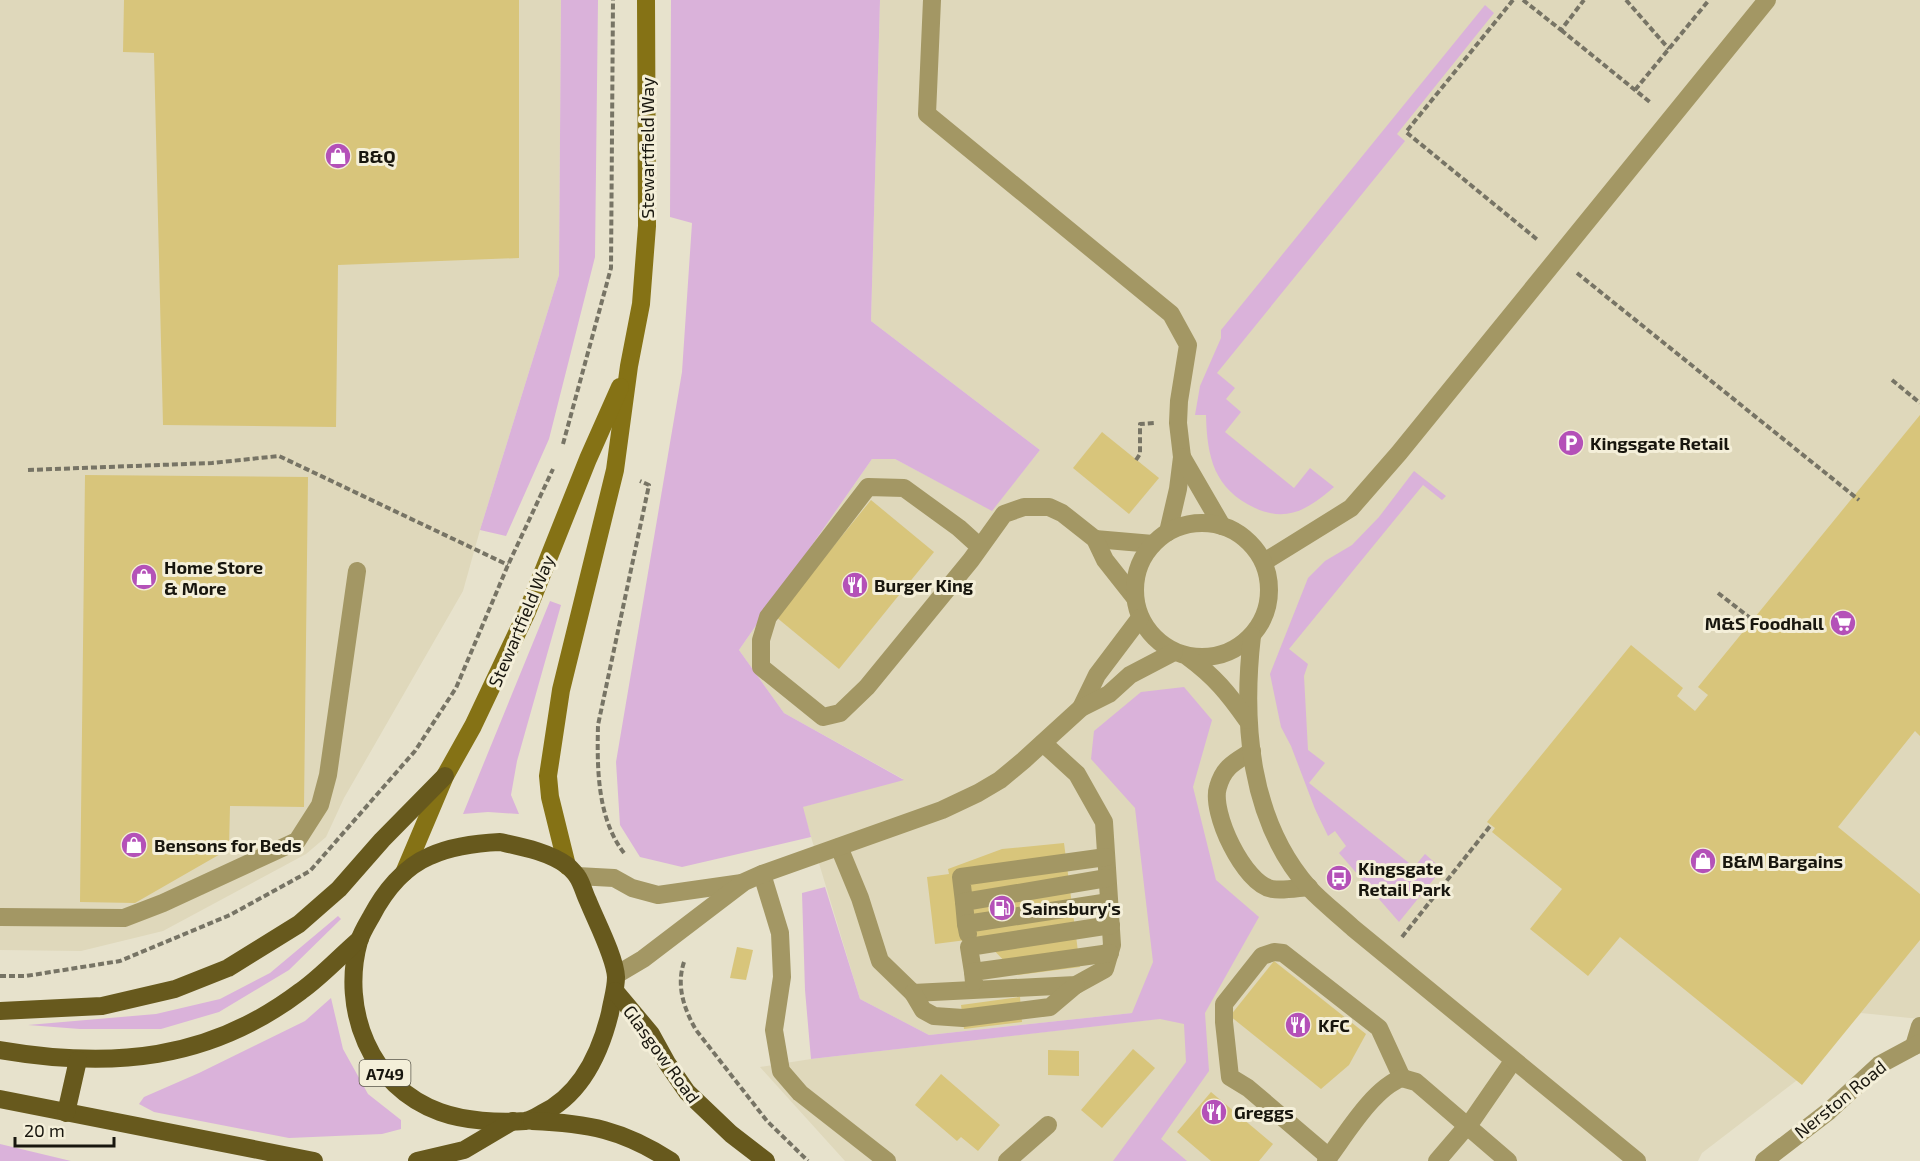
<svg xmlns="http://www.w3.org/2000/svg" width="1920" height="1161" viewBox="0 0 1920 1161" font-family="'Exo 2',sans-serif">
	<rect width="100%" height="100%" fill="#e7e2cc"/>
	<g fill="#dfd8bb">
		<polygon points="0,0 561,0 559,275 480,530 463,591 344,798 326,837 306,854 163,931 81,951 0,950"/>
		<polygon points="880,0 1920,0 1920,1019 1861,1013 1809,1071 1702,1153 1698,1161 845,1161 760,1067 811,1059 1157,1019 1132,1013 929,1035 860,999 802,807 903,779 784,713 739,650 872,459 895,459 992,510 1040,450 871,321"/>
	</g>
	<g fill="#dab2da">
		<polygon points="561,0 598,0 595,257 549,439 506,536 480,530 559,275"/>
		<polygon points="671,0 880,0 871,321 1040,450 992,511 895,459 872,459 739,650 784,713 904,780 803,807 811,837 682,867 640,857 620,825 616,762 682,372 692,223 670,217"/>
		<path d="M1485,5L1494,13L1397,134L1405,141L1217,373L1235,388L1226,399L1241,412L1225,432L1294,488L1310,468L1334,487C1308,509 1288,523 1255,508C1214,489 1207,457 1206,415H1195L1200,386L1221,338V330Z"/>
		<polygon points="1414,471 1446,496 1442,500 1423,485 1289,649 1308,664 1304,676 1308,750 1325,763 1309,783 1414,867 1425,854 1442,869 1399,922 1339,853 1346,846 1335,831 1328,836 1315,809 1291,746 1281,727 1270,674 1308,578 1325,561 1352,545 1379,517"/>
		<polygon points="550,601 561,605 517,761 511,795 519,814 488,812 463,814"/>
		<polygon points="1184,687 1212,720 1193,787 1216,880 1259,917 1205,1013 1209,1071 1161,1139 1187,1161 1113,1161 1186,1062 1184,1024 1160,1019 811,1059 805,990 802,893 825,887 860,999 929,1035 1132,1013 1153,962 1135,808 1091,759 1094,731 1141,692"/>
		<polygon points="338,916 341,919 289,970 219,1012 161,1029 80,1029 28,1025 156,1014 220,999 270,973"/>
		<polygon points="331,998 343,1049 368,1094 401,1120 401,1129 382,1134 289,1138 154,1112 139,1104 144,1097 199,1073 305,1021"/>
		<polygon points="0,1144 71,1161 0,1161"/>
	</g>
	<g fill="#d8c57b">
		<polygon points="124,0 519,0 519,258 338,265 336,427 163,425 154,53 123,52"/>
		<polygon points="1920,415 1920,736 1915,731 1838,827 1920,894 1920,940 1802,1085 1620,937 1588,976 1530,929 1562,889 1492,832 1495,828 1487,822 1631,645 1683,688 1677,696 1695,711 1708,695 1698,687"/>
		<polygon points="1102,432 1159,478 1129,514 1073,468"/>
		<polygon points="85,475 308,477 304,807 230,806 229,849 135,903 80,902"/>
		<polygon points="871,500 934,552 839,669 776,617"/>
		<polygon points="1064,843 1080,967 1018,975 982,938 935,944 927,877 949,874 948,869 1002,849"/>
		<polygon points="737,947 753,950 746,980 730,978"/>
		<polygon points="1274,961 1366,1034 1349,1065 1321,1089 1230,1016"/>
		<polygon points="1020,997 1022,1022 964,1029 961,1005"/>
		<polygon points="1133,1049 1155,1068 1102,1128 1081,1110"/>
		<polygon points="1048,1050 1079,1051 1079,1076 1048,1075"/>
		<polygon points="941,1074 1000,1125 978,1151 961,1137 957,1141 915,1105"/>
		<polygon points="1211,1092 1273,1144 1259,1161 1211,1161 1177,1132"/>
	</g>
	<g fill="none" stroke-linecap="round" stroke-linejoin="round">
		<g stroke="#777465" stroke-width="4" stroke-dasharray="6 3" stroke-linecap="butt">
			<polyline points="1513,0 1406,132 1539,241"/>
			<polyline points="1523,0 1561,30 1584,0"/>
			<polyline points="1626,0 1669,49"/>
			<polyline points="1561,30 1651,103"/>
			<polyline points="1635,90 1709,0"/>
			<polyline points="1577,273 1859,500"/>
			<polyline points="1892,380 1920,403"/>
			<polyline points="563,444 611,268 613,0"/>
			<polyline points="1136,460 1140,454 1140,424 1154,423"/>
			<polyline points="28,470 212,463 279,456 508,565"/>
			<polyline points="1718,593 1758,624"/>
			<path d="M624,853C597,818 597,768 598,725L649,485L640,481"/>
			<polyline points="1402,937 1491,825"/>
			<path d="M684,962C676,986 684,1009 696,1030L767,1121L808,1161"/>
			<polyline points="0,976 26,976 120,961 230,915 310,871 415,751 456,688 508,565 553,469"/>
		</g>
		<g stroke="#a39764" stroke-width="18">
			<polyline points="932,0 927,114 1171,314 1188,345 1179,401 1178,423 1182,457 1178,489 1168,532"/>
			<polyline points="1182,457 1222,526"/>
			<polyline points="1095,539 1153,544"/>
			<polyline points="980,547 959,528 904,488 868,487 768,617 761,640 761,667 823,717 840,713 867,687 971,560 1004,514 1024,507 1049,507 1062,513 1095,539 1105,560 1135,598"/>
			<polyline points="1264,562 1351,508 1399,453 1767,0"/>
			<path d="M1252,751C1235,762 1224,766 1218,787C1210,812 1244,884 1272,889C1283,891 1297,888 1309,887"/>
			<polyline points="839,847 860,898 880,961 913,993 1076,985 1105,969 1112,945 1104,822 1077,774 1043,743"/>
			<polyline points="762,874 780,933 782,977 774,1030 781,1071 800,1093 887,1161"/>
			<polyline points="964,902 961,877 1106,857"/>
			<polyline points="0,917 124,918 163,903 297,841 320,805 328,775 357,571"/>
			<polyline points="966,924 964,902 1107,878"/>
			<polyline points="968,934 966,924 1109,902"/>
			<polyline points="973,972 969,947 1111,925"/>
			<polyline points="974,982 973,972 1110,953"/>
			<polyline points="913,993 923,1010 934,1016 963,1018 1050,1007 1076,985"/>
			<polyline points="1914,1046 1920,1026"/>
			<polyline points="1329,1157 1248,1088 1230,1077 1224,1022 1224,1004 1262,956 1274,952 1283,953 1379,1028 1402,1078"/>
			<polyline points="1007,1161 1048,1125"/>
			<path d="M1326,1161C1345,1136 1373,1088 1402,1078L1416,1082L1508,1161"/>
			<polyline points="1437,1161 1473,1119 1513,1061"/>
		</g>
		<g stroke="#a39764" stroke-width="18">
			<circle cx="1202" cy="590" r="67"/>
			<path d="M1252,636C1242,722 1249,820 1309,888C1322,902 1339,915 1353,928L1637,1161"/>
			<path d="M1188,657C1215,677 1228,693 1247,720"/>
			<polyline points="1081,708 1097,675 1140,618"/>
			<polyline points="577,876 614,878 632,888 658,895 742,883"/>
			<polyline points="616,975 643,959 744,882 762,874 942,810 978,793 1000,780 1024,760 1081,708 1109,694 1130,675 1174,652"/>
			<polyline points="1764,1161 1829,1111 1879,1065 1920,1043"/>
		</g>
		<g stroke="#857215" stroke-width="18">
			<polyline points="567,866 550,797 548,776 561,690 615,470 629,366 641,304 647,226 646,0"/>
			<polyline points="404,873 445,776 473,726 527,612 588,459 620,387"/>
		</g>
		<g stroke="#67591d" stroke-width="18">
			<path d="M500,842C523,847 549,852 568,866C571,869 575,873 577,876C582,883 584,893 588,901C596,921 615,957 616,977C616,989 612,1001 610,1013C600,1054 581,1095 541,1114C536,1117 531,1120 525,1121C498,1123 465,1121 440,1112C370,1087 340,1009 359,941C362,932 367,924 371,917C384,892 404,867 430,856C452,846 476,843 500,842Z"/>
			<polyline points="615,991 651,1034 667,1063 687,1092 731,1134 766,1161"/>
			<polyline points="0,1011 102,1006 175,989 228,968 299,924 339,889 382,840 445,776"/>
			<path d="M0,1050C111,1069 209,1061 301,991C322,976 340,956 360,939"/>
			<polyline points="0,1099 314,1161"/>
			<polyline points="66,1113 78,1060"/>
			<path d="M532,1121C588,1123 623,1130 671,1161"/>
			<polyline points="417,1161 464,1150 513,1121"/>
		</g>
	</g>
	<defs>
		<g id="shop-disc" transform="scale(1.35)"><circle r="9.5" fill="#b451b8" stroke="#f4efd9"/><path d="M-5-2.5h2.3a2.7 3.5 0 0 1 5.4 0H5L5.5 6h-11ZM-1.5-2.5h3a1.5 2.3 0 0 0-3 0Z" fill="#fff"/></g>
		<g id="parking-disc" transform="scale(1.35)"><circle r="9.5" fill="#b451b8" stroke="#f4efd9"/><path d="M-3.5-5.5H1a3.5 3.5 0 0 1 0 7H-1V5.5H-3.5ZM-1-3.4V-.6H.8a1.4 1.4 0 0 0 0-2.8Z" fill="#fff"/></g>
		<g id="restaurant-disc" transform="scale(1.35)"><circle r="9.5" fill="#b451b8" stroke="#f4efd9"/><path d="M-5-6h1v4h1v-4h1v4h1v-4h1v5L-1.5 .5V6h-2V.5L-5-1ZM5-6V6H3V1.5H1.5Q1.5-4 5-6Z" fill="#fff"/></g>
		<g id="supermarket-disc" transform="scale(1.35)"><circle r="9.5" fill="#b451b8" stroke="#f4efd9"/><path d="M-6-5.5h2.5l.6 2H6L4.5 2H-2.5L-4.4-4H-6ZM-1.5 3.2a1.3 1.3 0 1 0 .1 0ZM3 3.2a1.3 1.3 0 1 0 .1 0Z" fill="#fff"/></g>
		<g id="bus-disc" transform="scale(1.35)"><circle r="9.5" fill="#b451b8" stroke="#f4efd9"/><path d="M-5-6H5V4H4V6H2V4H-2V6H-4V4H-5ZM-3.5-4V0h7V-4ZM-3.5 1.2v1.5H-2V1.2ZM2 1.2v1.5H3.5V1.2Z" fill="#fff"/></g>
		<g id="fuel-disc" transform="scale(1.35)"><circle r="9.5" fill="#b451b8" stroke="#f4efd9"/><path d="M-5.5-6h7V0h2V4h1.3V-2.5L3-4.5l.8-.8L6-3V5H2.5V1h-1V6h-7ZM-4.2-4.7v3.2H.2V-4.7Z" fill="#fff"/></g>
	</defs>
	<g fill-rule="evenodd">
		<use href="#shop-disc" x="338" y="156"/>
		<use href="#parking-disc" x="1571" y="443"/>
		<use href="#shop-disc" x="144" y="577"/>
		<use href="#restaurant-disc" x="855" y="585"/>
		<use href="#supermarket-disc" x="1843" y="623"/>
		<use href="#shop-disc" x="134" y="845"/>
		<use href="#shop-disc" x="1703" y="861"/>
		<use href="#bus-disc" x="1339" y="878"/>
		<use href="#fuel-disc" x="1002" y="908"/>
		<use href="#restaurant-disc" x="1298" y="1025"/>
		<use href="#restaurant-disc" x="1214" y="1112"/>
	</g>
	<g text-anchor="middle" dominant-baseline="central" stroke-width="6" stroke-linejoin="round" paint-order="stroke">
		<rect fill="#f4efd9" stroke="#5a574b" stroke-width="1.5" x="359.5" y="1060" width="51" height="26" rx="4.5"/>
		<g font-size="16" font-weight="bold" fill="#18160e">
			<text x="385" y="1073">A749</text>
		</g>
		<g font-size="18" fill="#18160e" stroke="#f4efd9">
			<text transform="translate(647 148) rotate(-90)">Stewartfield Way</text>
			<text transform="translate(521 621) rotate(-67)">Stewartfield Way</text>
			<text transform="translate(662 1054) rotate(54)">Glasgow Road</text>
			<text transform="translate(1840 1099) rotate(-39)">Nerston Road</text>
		</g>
		<g font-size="18" font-weight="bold" fill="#18160e" stroke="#f4efd9" text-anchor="start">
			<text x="358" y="156">B&amp;Q</text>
			<text x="1590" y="443">Kingsgate Retail</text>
			<text x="164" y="567">Home Store<tspan x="164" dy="21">&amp; More</tspan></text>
			<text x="874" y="585">Burger King</text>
			<text x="1824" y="623" text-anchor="end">M&amp;S Foodhall</text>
			<text x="154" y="845">Bensons for Beds</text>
			<text x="1722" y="861">B&amp;M Bargains</text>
			<text x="1358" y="868">Kingsgate<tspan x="1358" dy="21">Retail Park</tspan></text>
			<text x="1022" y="908">Sainsbury's</text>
			<text x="1318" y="1025">KFC</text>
			<text x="1234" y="1112">Greggs</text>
		</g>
	</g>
	<path d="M15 1137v9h99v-9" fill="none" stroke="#18160e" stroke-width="3"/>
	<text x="24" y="1137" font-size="18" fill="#18160e" stroke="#f4efd9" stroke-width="4.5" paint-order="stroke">20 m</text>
</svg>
